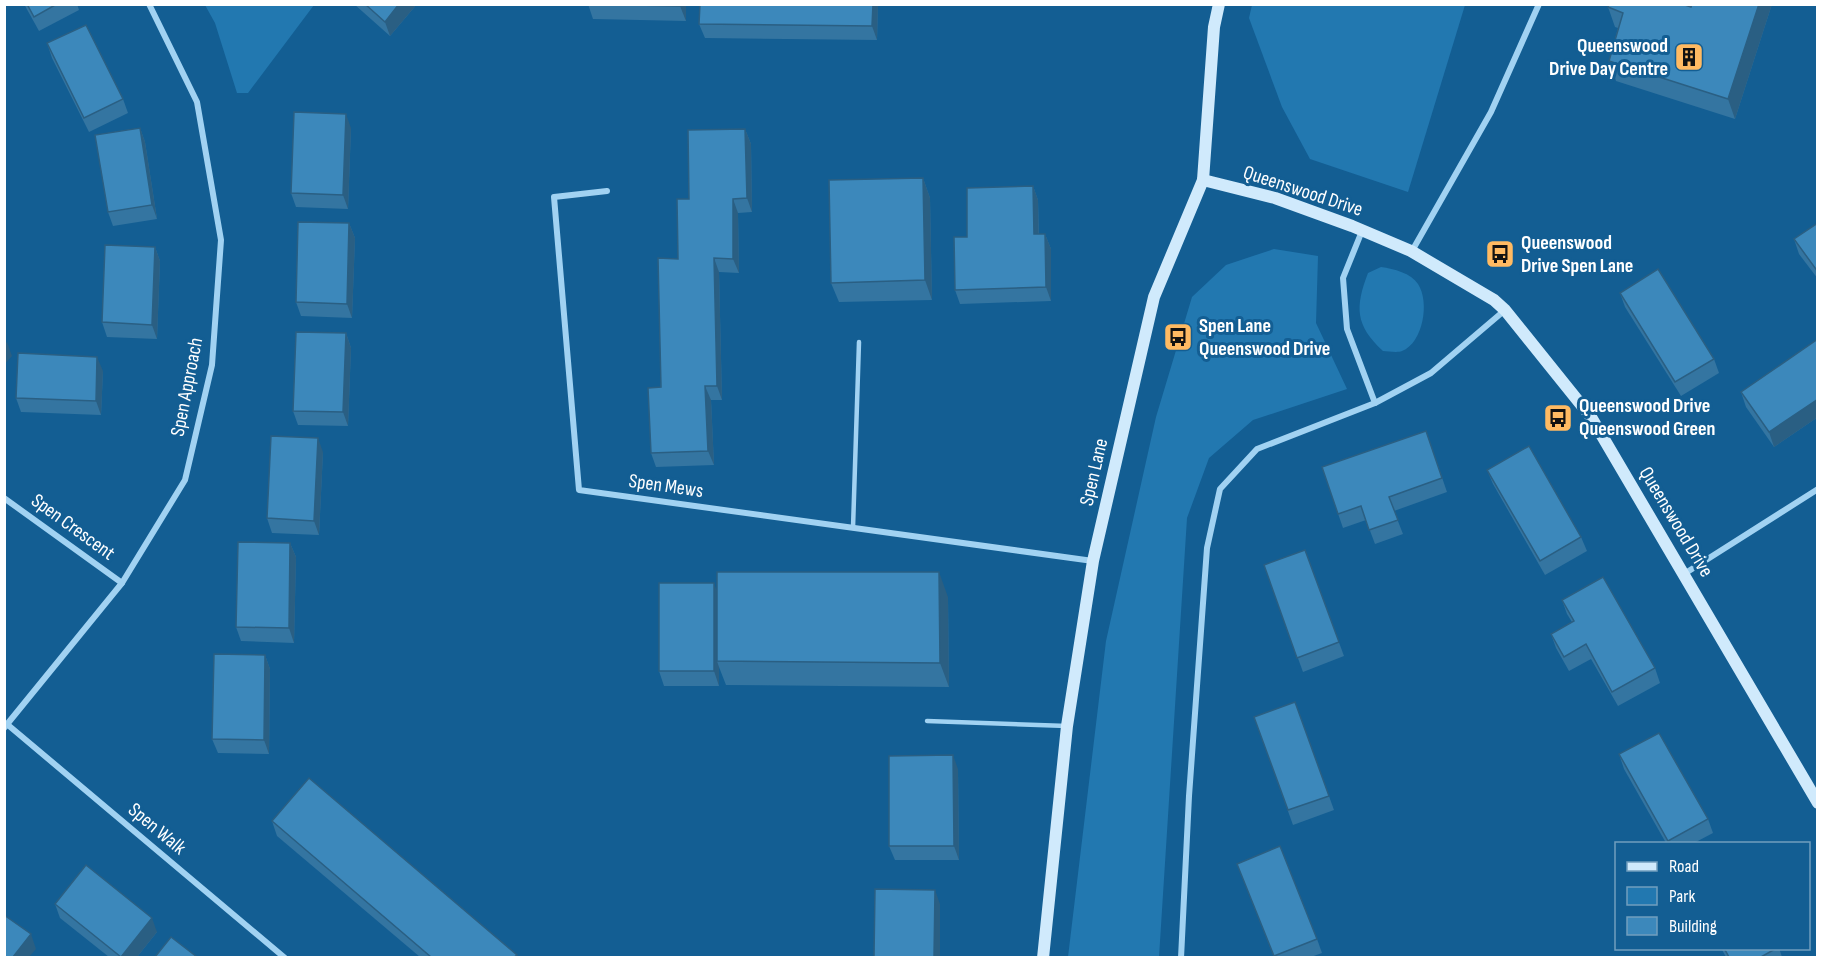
<svg xmlns="http://www.w3.org/2000/svg" width="1822" height="962" viewBox="0 0 1822 962" font-family="'Sofia Sans Condensed',sans-serif">
	<rect width="100%" height="100%" fill="#135e93"/>
	<g fill="#2278b0">
		<polygon points="205,5 314,5 248,93 237,93 215,23"/>
		<polygon points="1252,5 1465,5 1408,192 1310,159 1282,107 1249,18"/>
		<polygon points="1274,249 1318,256 1316,323 1347,389 1253,420 1209,458 1187,518 1159,957 1068,957 1106,641 1156,417 1192,297 1226,265"/>
		<path d="M1381,267C1394,269 1411,273 1418,284C1430,302 1423,343 1402,351C1397,353 1388,351 1383,351C1355,325 1355,307 1368,273Z"/>
	</g>
	<g fill="none" stroke-linecap="round" stroke-linejoin="round">
		<g stroke="#a1d2f2" stroke-width="4.5">
			<polyline points="853,528 859,342"/>
			<polyline points="927,721 1067,726"/>
		</g>
		<g stroke="#a1d2f2" stroke-width="6">
			<polyline points="607,191 554,197 579,490 1093,561"/>
			<polyline points="1362,231 1343,278 1347,329 1375,403"/>
			<polyline points="1412,251 1491,112 1539,4"/>
			<polyline points="4,498 122,583"/>
			<polyline points="1684,574 1818,489"/>
			<polyline points="8,725 285,958"/>
			<polyline points="4,728 122,583 185,480 212,365 221,240 197,102 149,4"/>
			<polyline points="1181,958 1189,796 1207,548 1220,489 1257,449 1375,403 1431,373 1505,310"/>
		</g>
		<g stroke="#d0eafc" stroke-width="12">
			<polyline points="1203,180 1275,198 1352,226 1411,251 1494,300 1505,310 1591,417 1818,803"/>
			<polyline points="1043,958 1067,726 1093,561 1154,297 1203,180 1214,27 1219,4"/>
		</g>
	</g>
	<g fill="#3475a1">
		<polygon points="24,4 77,4 79,10 39,31"/>
		<polygon points="354,4 417,4 390,36"/>
		<polygon points="588,4 686,4 686,21 593,19"/>
		<polygon points="700,4 878,4 877,40 705,38 699,24"/>
		<polygon points="1772,4 1735,119 1616,81 1609,61 1618,28 1615,27 1608,7 1691,7"/>
		<polygon points="47,43 123,99 128,113 89,132 52,58"/>
		<polygon points="140,128 145,142 157,219 113,226 108,212"/>
		<polygon points="351,128 348,209 296,207 291,193"/>
		<polygon points="745,129 751,144 752,212 738,213 739,273 719,272 722,400 711,400 714,465 656,467 651,453 678,259 689,199"/>
		<polygon points="923,178 930,198 932,300 839,302 831,283"/>
		<polygon points="1033,186 1038,200 1039,234 1045,234 1051,249 1051,301 960,304 955,290 967,237"/>
		<polygon points="349,223 355,238 352,318 301,316 296,302"/>
		<polygon points="1818,223 1818,279 1799,254 1794,239"/>
		<polygon points="155,247 160,261 157,339 107,337 102,322"/>
		<polygon points="1620,293 1714,359 1719,373 1681,396 1625,307"/>
		<polygon points="346,333 351,348 348,426 298,425 293,411"/>
		<polygon points="1818,339 1818,417 1774,447 1746,407 1741,392"/>
		<polygon points="103,371 101,415 21,412 16,398"/>
		<polygon points="1426,431 1447,492 1394,511 1403,534 1375,544 1366,520 1343,528 1322,467"/>
		<polygon points="323,452 319,535 272,533 267,518"/>
		<polygon points="1487,470 1581,537 1587,551 1545,575 1493,484"/>
		<polygon points="290,543 296,557 294,643 241,641 236,627"/>
		<polygon points="1305,550 1344,656 1303,672 1264,565"/>
		<polygon points="717,590 948,597 949,687 726,685 719,667 719,686 664,686 659,671"/>
		<polygon points="1562,600 1655,668 1660,683 1618,706 1591,659 1569,671 1556,648 1551,634 1572,622 1567,614"/>
		<polygon points="265,655 270,669 269,754 218,753 212,739"/>
		<polygon points="1295,702 1334,810 1293,825 1254,717"/>
		<polygon points="1619,754 1708,819 1713,833 1694,843 1666,843 1624,769"/>
		<polygon points="958,769 959,860 895,860 889,846"/>
		<polygon points="272,821 518,957 420,957 277,836"/>
		<polygon points="1237,864 1317,939 1322,953 1311,957 1274,957"/>
		<polygon points="55,904 157,932 137,957 109,957 60,918"/>
		<polygon points="1721,948 1779,948 1782,957 1726,957"/>
	</g>
	<g fill="#2a5f83">
		<polygon points="399,4 417,4 390,36 385,22"/>
		<polygon points="680,4 686,4 686,21 680,6"/>
		<polygon points="873,4 878,4 877,40 872,26"/>
		<polygon points="1759,4 1772,4 1735,119 1728,99"/>
		<polygon points="346,114 351,128 348,209 343,195"/>
		<polygon points="140,128 145,142 157,219 152,205"/>
		<polygon points="745,129 751,144 752,212 747,198"/>
		<polygon points="923,178 930,198 932,300 925,280"/>
		<polygon points="1033,186 1038,200 1039,249 1034,234"/>
		<polygon points="733,199 738,213 739,273 733,259"/>
		<polygon points="349,223 355,238 352,318 347,304"/>
		<polygon points="1045,234 1051,249 1051,301 1046,287"/>
		<polygon points="155,247 160,261 157,339 152,325"/>
		<polygon points="714,258 719,272 722,400 717,386"/>
		<polygon points="346,333 351,348 348,426 343,412"/>
		<polygon points="7,342 12,356 4,365 4,345"/>
		<polygon points="97,357 103,371 101,415 96,401"/>
		<polygon points="705,386 711,400 714,465 708,451"/>
		<polygon points="1818,399 1818,417 1774,447 1769,432"/>
		<polygon points="318,438 323,452 319,535 314,521"/>
		<polygon points="290,543 296,557 294,643 289,628"/>
		<polygon points="939,572 948,597 949,687 940,663"/>
		<polygon points="714,583 719,597 717,661 719,667 719,686 714,671"/>
		<polygon points="265,655 270,669 269,754 264,740"/>
		<polygon points="953,755 958,769 959,860 954,846"/>
		<polygon points="935,890 940,904 940,957 934,957"/>
		<polygon points="152,918 157,932 137,957 121,957"/>
		<polygon points="31,934 36,949 29,957 13,957"/>
	</g>
	<g fill="#3c88bb" stroke="#2a5f83" stroke-width="1.5">
		<polygon points="27,4 57,4 34,17"/>
		<polygon points="365,4 399,4 385,22"/>
		<polygon points="588,4 680,4 680,6"/>
		<polygon points="700,4 873,4 872,26 699,24"/>
		<polygon points="1609,4 1682,4 1691,7 1692,4 1759,4 1728,99 1609,61 1623,13 1608,7"/>
		<polygon points="86,25 123,99 84,118 47,43"/>
		<polygon points="294,112 346,114 343,195 291,193"/>
		<polygon points="140,128 152,205 108,212 95,135"/>
		<polygon points="745,129 747,198 733,199 733,259 714,258 717,386 705,386 708,451 651,453 648,388 661,387 658,258 678,259 677,199 689,199 688,130"/>
		<polygon points="923,178 925,280 831,283 829,180"/>
		<polygon points="1033,186 1034,234 1045,234 1046,287 955,290 954,237 967,237 967,188"/>
		<polygon points="298,222 349,223 347,304 296,302"/>
		<polygon points="1818,223 1818,272 1794,239"/>
		<polygon points="105,245 155,247 152,325 102,322"/>
		<polygon points="1658,269 1714,359 1675,382 1620,293"/>
		<polygon points="296,332 346,333 343,412 293,411"/>
		<polygon points="1818,339 1818,399 1769,432 1741,392"/>
		<polygon points="18,353 97,357 96,401 16,398"/>
		<polygon points="1426,431 1442,478 1389,497 1398,520 1369,530 1361,506 1338,514 1322,467"/>
		<polygon points="271,436 318,438 314,521 267,518"/>
		<polygon points="1529,446 1581,537 1540,561 1487,470"/>
		<polygon points="238,542 290,543 289,628 236,627"/>
		<polygon points="1305,550 1339,642 1297,658 1264,565"/>
		<polygon points="717,572 939,572 940,663 717,661"/>
		<polygon points="1603,577 1655,668 1612,692 1586,644 1564,657 1551,634 1574,621 1562,600"/>
		<rect x="659" y="583" width="55" height="88"/>
		<polygon points="214,654 265,655 264,740 212,739"/>
		<polygon points="1295,702 1329,796 1288,810 1254,717"/>
		<polygon points="1659,733 1708,819 1668,841 1619,754"/>
		<polygon points="953,755 954,846 889,846 889,756"/>
		<polygon points="309,778 517,955 514,957 431,957 272,821"/>
		<polygon points="1280,846 1317,939 1274,956 1237,864"/>
		<polygon points="86,865 152,918 121,957 55,904"/>
		<polygon points="875,889 935,890 934,957 874,957"/>
		<polygon points="4,915 31,934 13,957 4,957"/>
		<polygon points="171,937 197,957 155,957"/>
		<polygon points="1724,948 1777,948 1761,957 1729,957"/>
	</g>
	<defs>
		<g id="building-square" transform="scale(1.5)"><rect x="-9" y="-9" width="18" height="18" rx="4" fill="#ffba62" stroke="#135e93"/><path d="M-4-6H4V6H1V3H-1V6H-4ZM-2.5-4.3h1.7v1.8h-1.7ZM.8-4.3h1.7v1.8H.8ZM-2.5-1h1.7V.8h-1.7ZM.8-1h1.7V.8H.8Z" fill="#111"/></g>
		<g id="bus-square" transform="scale(1.5)"><rect x="-9" y="-9" width="18" height="18" rx="4" fill="#ffba62" stroke="#135e93"/><path d="M-5-6H5V4H4V6H2V4H-2V6H-4V4H-5ZM-3.5-4V0h7V-4ZM-3.5 1.2v1.5H-2V1.2ZM2 1.2v1.5H3.5V1.2Z" fill="#111"/></g>
	</defs>
	<g fill-rule="evenodd">
		<use href="#building-square" x="1689" y="57"/>
		<use href="#bus-square" x="1500" y="254"/>
		<use href="#bus-square" x="1178" y="337"/>
		<use href="#bus-square" x="1558" y="418"/>
	</g>
	<g text-anchor="middle" dominant-baseline="central" stroke-width="6" stroke-linejoin="round" paint-order="stroke">
		<g font-size="20" font-weight="bold" fill="#fff" stroke="#135e93" text-anchor="start">
			<text x="1668" y="46" text-anchor="end">Queenswood<tspan x="1668" dy="23">Drive Day Centre</tspan></text>
			<text x="1521" y="243">Queenswood<tspan x="1521" dy="23">Drive Spen Lane</tspan></text>
			<text x="1199" y="326">Spen Lane<tspan x="1199" dy="23">Queenswood Drive</tspan></text>
			<text x="1579" y="406">Queenswood Drive<tspan x="1579" dy="23">Queenswood Green</tspan></text>
		</g>
		<g font-size="20" fill="#fff" stroke="#135e93">
			<text transform="translate(1303 191) rotate(18)">Queenswood Drive</text>
			<text transform="translate(187 387) rotate(-79)">Spen Approach</text>
			<text transform="translate(1094 472) rotate(-77)">Spen Lane</text>
			<text transform="translate(666 486) rotate(8)">Spen Mews</text>
			<text transform="translate(1676 522) rotate(59)">Queenswood Drive</text>
			<text transform="translate(73 527) rotate(36)">Spen Crescent</text>
			<text transform="translate(157 829) rotate(40)">Spen Walk</text>
		</g>
	</g>
	<rect width="1822" height="962" fill="none" stroke="#ffffff" stroke-width="12"/>
	<rect x="1615" y="842" width="195" height="108" fill="#135e93" stroke="#719ebe" stroke-width="1.5"/>
	<rect x="1627" y="862" width="30" height="9" fill="#d0eafc" stroke="#719ebe" stroke-width="1.5"/>
	<text x="1669" y="872" font-size="18" fill="#ffffff">Road</text>
	<rect x="1627" y="887" width="30" height="18" fill="#2278b0" stroke="#719ebe" stroke-width="1.5"/>
	<text x="1669" y="902" font-size="18" fill="#ffffff">Park</text>
	<rect x="1627" y="917" width="30" height="18" fill="#3c88bb" stroke="#719ebe" stroke-width="1.5"/>
	<text x="1669" y="932" font-size="18" fill="#ffffff">Building</text>
</svg>
